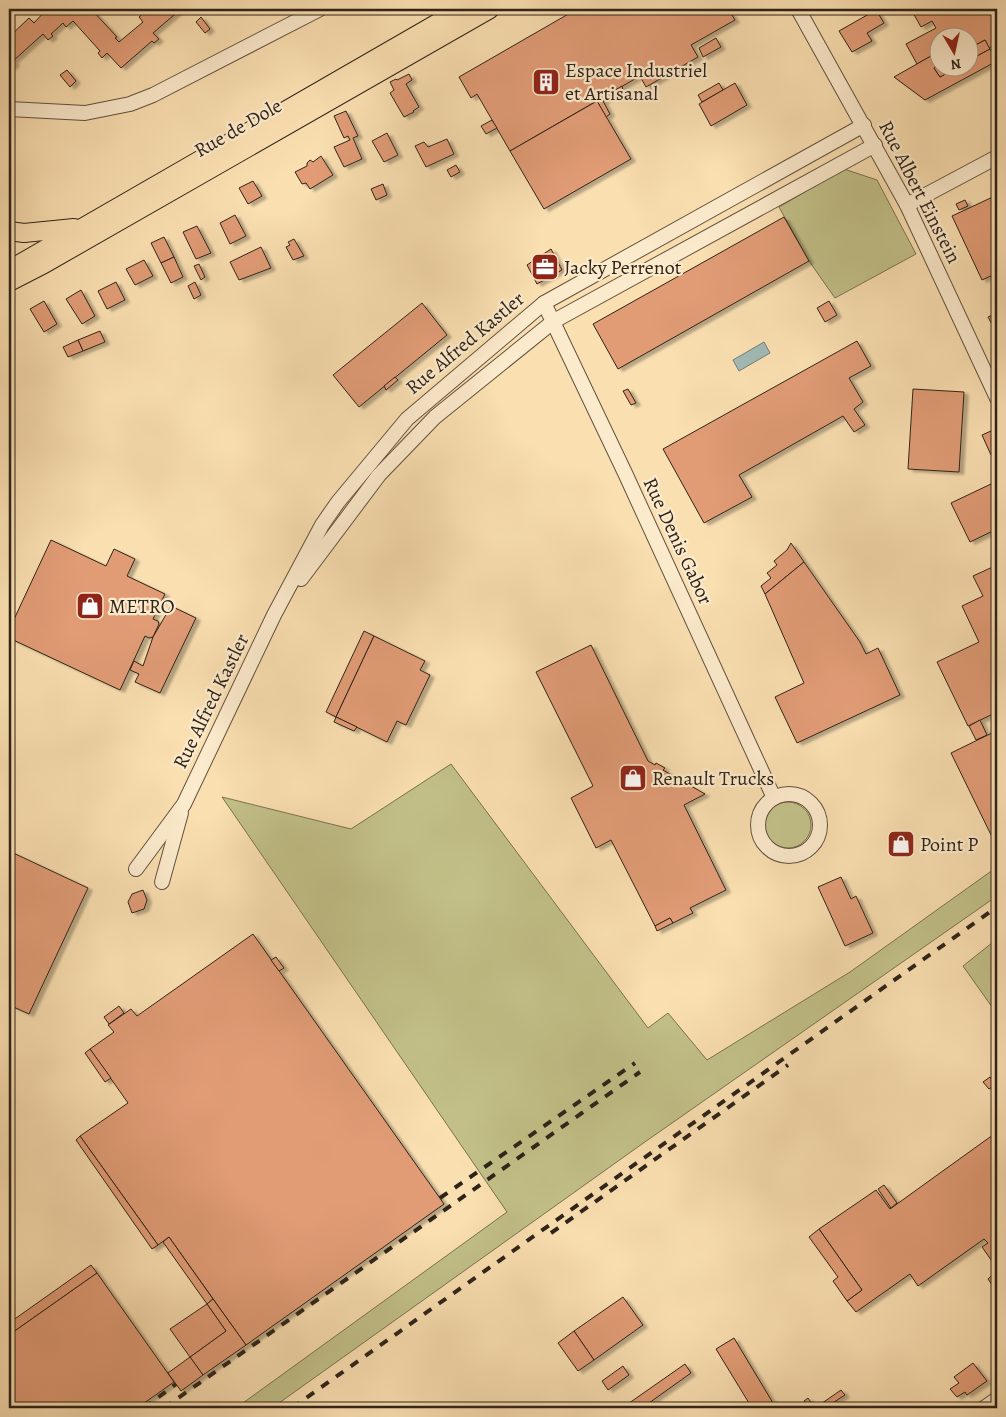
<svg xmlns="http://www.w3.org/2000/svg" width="1006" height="1417" viewBox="0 0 1006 1417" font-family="Alegreya,serif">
	<defs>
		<filter id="shadow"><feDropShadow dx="4.5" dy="2.5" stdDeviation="1" flood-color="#0004"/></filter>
	</defs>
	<rect width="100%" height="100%" fill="#fadfb1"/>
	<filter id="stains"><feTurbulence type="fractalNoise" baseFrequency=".004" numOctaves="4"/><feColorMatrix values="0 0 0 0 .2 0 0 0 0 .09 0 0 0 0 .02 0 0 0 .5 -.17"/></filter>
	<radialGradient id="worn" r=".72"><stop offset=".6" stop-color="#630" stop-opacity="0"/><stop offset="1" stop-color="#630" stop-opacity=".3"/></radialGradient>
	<g fill="#c2c088" stroke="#787250">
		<polygon points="844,169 877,180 916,254 835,298 809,261 779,207"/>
		<polygon points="451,764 648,1028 668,1013 707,1060 850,972 997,867 997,896 642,1144 272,1408 236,1408 507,1212 222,797 351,829"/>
		<circle cx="788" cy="825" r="23"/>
		<polygon points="997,939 997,1003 992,1007 963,966"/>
	</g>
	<polygon fill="#a2bab6" stroke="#747e77" points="764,342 770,353 739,371 733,360"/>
	<g fill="#e19c76" stroke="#2e2319" filter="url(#shadow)">
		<polygon points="47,9 81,9 83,11 86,9 91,9 117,37 115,38 119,42 143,22 139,17 148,9 181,9 153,33 159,39 154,43 152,41 121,68 107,53 102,58 98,53 100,51 73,21 66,27 63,23 51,34 53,36 48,40 43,34 13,61 15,64 10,68 9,37 29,18 34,23"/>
		<polygon points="577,9 728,9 735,20 691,45 698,57 646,87 640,76 510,151 477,94 471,98 459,77"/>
		<polygon points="917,9 997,9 997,43 989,48 985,40 968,49 968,38 938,38 938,52 917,64 906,44 936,28 932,21 921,27 912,11"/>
		<polygon points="876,10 884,23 867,33 872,41 852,52 839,31"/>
		<polygon points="201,17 210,29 205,33 196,22"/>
		<polygon points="716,38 721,47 703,57 699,48"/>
		<polygon points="985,40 990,49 968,61 968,49"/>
		<polygon points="990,49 997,61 925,100 894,77 938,52 938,66 934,68 940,77 956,68 968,68 968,61"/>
		<polygon points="938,66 938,68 956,68 940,77 934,68"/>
		<polygon points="67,70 76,81 70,87 60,75"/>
		<polygon points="409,74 412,80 406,84 419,107 413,111 414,112 404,117 390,93 394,90 390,82 396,79 397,80"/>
		<polygon points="719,83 723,90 702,102 698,95"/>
		<polygon points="735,83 747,105 711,126 699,104"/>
		<polygon points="622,86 623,90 603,101 610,114 606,117 597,101"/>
		<polygon points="597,101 631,159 544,209 510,151"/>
		<polygon points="346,111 358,136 353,138 362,159 344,167 334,147 350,140 348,136 344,138 334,116"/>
		<polygon points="492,120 497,128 486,134 481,126"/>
		<polygon points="387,133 398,155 384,162 372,141"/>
		<polygon points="447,139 454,154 426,167 415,146 424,142 428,147"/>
		<polygon points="321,156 333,175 310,189 306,183 302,184 295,172 307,166 307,163 310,160 313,162"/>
		<polygon points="456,165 460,172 451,177 447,170"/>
		<polygon points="253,181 262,196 248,204 239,188"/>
		<polygon points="383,184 387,195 376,200 371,189"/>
		<polygon points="997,195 997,273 982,280 952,216"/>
		<polygon points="965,200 968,206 959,210 956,204"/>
		<polygon points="235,215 246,236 230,244 220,223"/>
		<polygon points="784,217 809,261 618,369 593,324"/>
		<polygon points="197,226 211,253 196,259 183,232"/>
		<polygon points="164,237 174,257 161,263 151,243"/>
		<polygon points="294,239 304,256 293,260 286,247 290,245 288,242"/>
		<polygon points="261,247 271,268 239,280 230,262"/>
		<polygon points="551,249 562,270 537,284 527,265"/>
		<polygon points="174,257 183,277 171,283 161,263"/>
		<polygon points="144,260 153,276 135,285 126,269"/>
		<polygon points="199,264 205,277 201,280 194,266"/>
		<polygon points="116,282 125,300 107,309 98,291"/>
		<polygon points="195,282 201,295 194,299 188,286"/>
		<polygon points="81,290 95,316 82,324 66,299"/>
		<polygon points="44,301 57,324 44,332 30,309"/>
		<polygon points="829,301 837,315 825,322 817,308"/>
		<polygon points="422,303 447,335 359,407 333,375"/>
		<polygon points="997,313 997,329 995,330 988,317"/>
		<polygon points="100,331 105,342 83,351 78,340"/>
		<polygon points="78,340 83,351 68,357 63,347"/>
		<polygon points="857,341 871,366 849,378 863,402 854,409 865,425 854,432 843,416 739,475 752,497 704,523 663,449"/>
		<polygon points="395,377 398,380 386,390 384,386"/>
		<polygon points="628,389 636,403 631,405 623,391"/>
		<polygon points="913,389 964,392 959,472 908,469"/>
		<polygon points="991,431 997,446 997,452 991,455 982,435"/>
		<polygon points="991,484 997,498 997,529 970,542 951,503"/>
		<polygon points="51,540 106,566 114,549 135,559 127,576 165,594 153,619 158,621 159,624 153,637 149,638 145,636 120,690 9,638 9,630"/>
		<polygon points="791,543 804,562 765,594 761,586 771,578 767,573 777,565 774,561 787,550"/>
		<polygon points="804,562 860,642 866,654 878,648 900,695 797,743 775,697 804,683 765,594"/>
		<polygon points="997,565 997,712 968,726 937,662 979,642 962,606 983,596 973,576"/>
		<polygon points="171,606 196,618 160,693 135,682 139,674 130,670 134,661 143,666 153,637"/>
		<polygon points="364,631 374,636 336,717 326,712"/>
		<polygon points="374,636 425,661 420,670 430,675 406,725 397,721 387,742 336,717"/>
		<polygon points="591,645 648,761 655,765 656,763 665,768 663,770 705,794 684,805 726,890 690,908 693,913 673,923 670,918 655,926 611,840 596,848 571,798 593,786 536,672"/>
		<polygon points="336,717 357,727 354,731 334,722"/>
		<polygon points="980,720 987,735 976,740 969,726"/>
		<polygon points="996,731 997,733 997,841 995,843 951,753"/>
		<polygon points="9,851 88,888 29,1014 9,1005"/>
		<polygon points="841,877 851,899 856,896 873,933 845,946 818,887"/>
		<polygon points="143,890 147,900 144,909 132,913 128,902 132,894"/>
		<polygon points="670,918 673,923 657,931 655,926"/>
		<polygon points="253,934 444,1204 246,1345 169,1237 158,1245 80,1136 128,1103 90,1049 114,1032 108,1025 131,1009 137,1016"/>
		<polygon points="276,957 284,968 279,971 271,960"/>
		<polygon points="119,1006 124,1013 109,1024 104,1017"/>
		<polygon points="90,1049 111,1078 105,1082 85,1053"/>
		<polygon points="990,1077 995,1085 989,1089 983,1082"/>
		<polygon points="997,1132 997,1266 996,1267 982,1247 988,1243 984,1239 918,1286 910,1274 856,1312 847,1301 862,1290 819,1229 876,1190 890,1209"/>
		<polygon points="80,1136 158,1245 152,1249 76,1140"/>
		<polygon points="884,1185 897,1203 891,1208 878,1189"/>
		<polygon points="819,1229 862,1290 847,1301 833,1281 838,1277 809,1237"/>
		<polygon points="169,1237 213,1299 207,1304 163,1242"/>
		<polygon points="91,1265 97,1273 9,1335 9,1323"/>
		<polygon points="997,1271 997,1292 988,1279"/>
		<polygon points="97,1273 174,1382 137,1408 9,1408 9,1335"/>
		<polygon points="623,1297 643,1325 594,1360 574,1331"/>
		<polygon points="213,1299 246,1345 203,1375 190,1357 226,1331 207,1304"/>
		<polygon points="207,1304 226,1331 190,1357 170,1329"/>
		<polygon points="574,1331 594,1360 578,1371 558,1343"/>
		<polygon points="734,1338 776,1408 752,1408 716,1349"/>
		<polygon points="190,1357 203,1375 181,1391 168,1373"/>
		<polygon points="973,1363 987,1381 967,1395 965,1392 957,1397 950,1389 959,1383 954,1377"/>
		<polygon points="685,1364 691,1373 642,1408 622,1408"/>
		<polygon points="623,1366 629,1375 608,1390 602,1381"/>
		<polygon points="841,1390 845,1395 825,1408 809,1408 804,1401 808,1398 815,1408"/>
	</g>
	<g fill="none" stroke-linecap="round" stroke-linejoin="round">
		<g stroke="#61523f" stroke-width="16">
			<g id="minor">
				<polyline points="798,9 907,205 997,398"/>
				<polyline points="9,109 85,113 130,104 153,95 320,9"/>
				<polyline points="907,205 997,157"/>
				<polyline points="544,303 625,473 774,798"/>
				<polyline points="301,579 379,475 435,417 554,321 875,145"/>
				<circle cx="789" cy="825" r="31"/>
				<polyline points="136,869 184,804 274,615 322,525 338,502 407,419 544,303 864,125"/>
				<polyline points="162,882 181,813"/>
				<polyline points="984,1408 997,1399"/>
			</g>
		</g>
		<g stroke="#2e2319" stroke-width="20">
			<g id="major">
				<polyline points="9,231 24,233 74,228"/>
				<polyline points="9,270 462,9"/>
				<polyline points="9,282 44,264 490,9"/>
			</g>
		</g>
		<use href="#minor" stroke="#fceacc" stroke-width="14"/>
		<use href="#major" stroke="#fadfb1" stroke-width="18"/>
		<g stroke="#2e2319" stroke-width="4" stroke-dasharray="9 9" stroke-linecap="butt">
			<polyline points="440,1198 635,1063"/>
			<polyline points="551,1233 788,1065"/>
			<polyline points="144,1408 176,1384"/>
			<polyline points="164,1408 640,1072"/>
			<polyline points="292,1408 997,907"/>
		</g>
	</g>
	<defs>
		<g id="building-square" transform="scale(1.4375)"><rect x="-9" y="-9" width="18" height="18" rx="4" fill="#8f2418" stroke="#fceacc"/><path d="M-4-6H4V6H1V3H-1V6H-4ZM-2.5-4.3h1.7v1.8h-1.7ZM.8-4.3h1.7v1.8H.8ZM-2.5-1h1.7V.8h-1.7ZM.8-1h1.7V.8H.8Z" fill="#fff"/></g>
		<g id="office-square" transform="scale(1.4375)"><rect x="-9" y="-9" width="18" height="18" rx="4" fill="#8f2418" stroke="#fceacc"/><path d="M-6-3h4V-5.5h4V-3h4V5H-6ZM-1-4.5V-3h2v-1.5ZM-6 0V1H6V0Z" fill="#fff"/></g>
		<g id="shop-square" transform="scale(1.4375)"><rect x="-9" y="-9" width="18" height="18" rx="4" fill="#8f2418" stroke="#fceacc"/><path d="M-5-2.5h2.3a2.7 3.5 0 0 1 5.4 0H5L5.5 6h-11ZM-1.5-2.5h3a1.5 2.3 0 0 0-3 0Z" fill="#fff"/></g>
	</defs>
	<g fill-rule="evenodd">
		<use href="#building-square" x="546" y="82"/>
		<use href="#office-square" x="545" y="267"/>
		<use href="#shop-square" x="90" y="606"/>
		<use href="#shop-square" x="633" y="778"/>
		<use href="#shop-square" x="901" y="844"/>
	</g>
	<g text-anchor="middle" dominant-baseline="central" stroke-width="4.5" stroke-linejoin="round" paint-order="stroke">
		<g font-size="20" fill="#2e2319" stroke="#fceacc" text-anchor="start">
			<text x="565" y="70">Espace Industriel<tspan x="565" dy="23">et Artisanal</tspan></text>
			<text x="564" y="267">Jacky Perrenot</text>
			<text x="109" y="606">METRO</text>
			<text x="652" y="778">Renault Trucks</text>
			<text x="920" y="844">Point P</text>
		</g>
		<g font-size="20" fill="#2e2319" stroke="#fceacc">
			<text transform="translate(238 128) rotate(-30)">Rue de Dole</text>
			<text transform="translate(920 192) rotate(63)">Rue Albert Einstein</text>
			<text transform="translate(465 343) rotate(-40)">Rue Alfred Kastler</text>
			<text transform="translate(678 541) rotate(65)">Rue Denis Gabor</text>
			<text transform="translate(211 701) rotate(-64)">Rue Alfred Kastler</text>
		</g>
	</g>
	<rect width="1006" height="1417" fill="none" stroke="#fadfb1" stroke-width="30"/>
	<rect x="10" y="10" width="986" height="1397" fill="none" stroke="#2e2319" stroke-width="2.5"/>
	<rect x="15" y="15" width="976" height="1387" fill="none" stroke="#2e2319"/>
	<g transform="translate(954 52) rotate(171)"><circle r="24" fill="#fceacc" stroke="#aa9a84"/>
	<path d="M0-4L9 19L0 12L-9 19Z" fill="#8f2418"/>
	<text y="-8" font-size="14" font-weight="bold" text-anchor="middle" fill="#2e2319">N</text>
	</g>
	<rect width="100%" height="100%" filter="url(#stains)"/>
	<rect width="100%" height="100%" fill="url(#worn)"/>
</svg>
